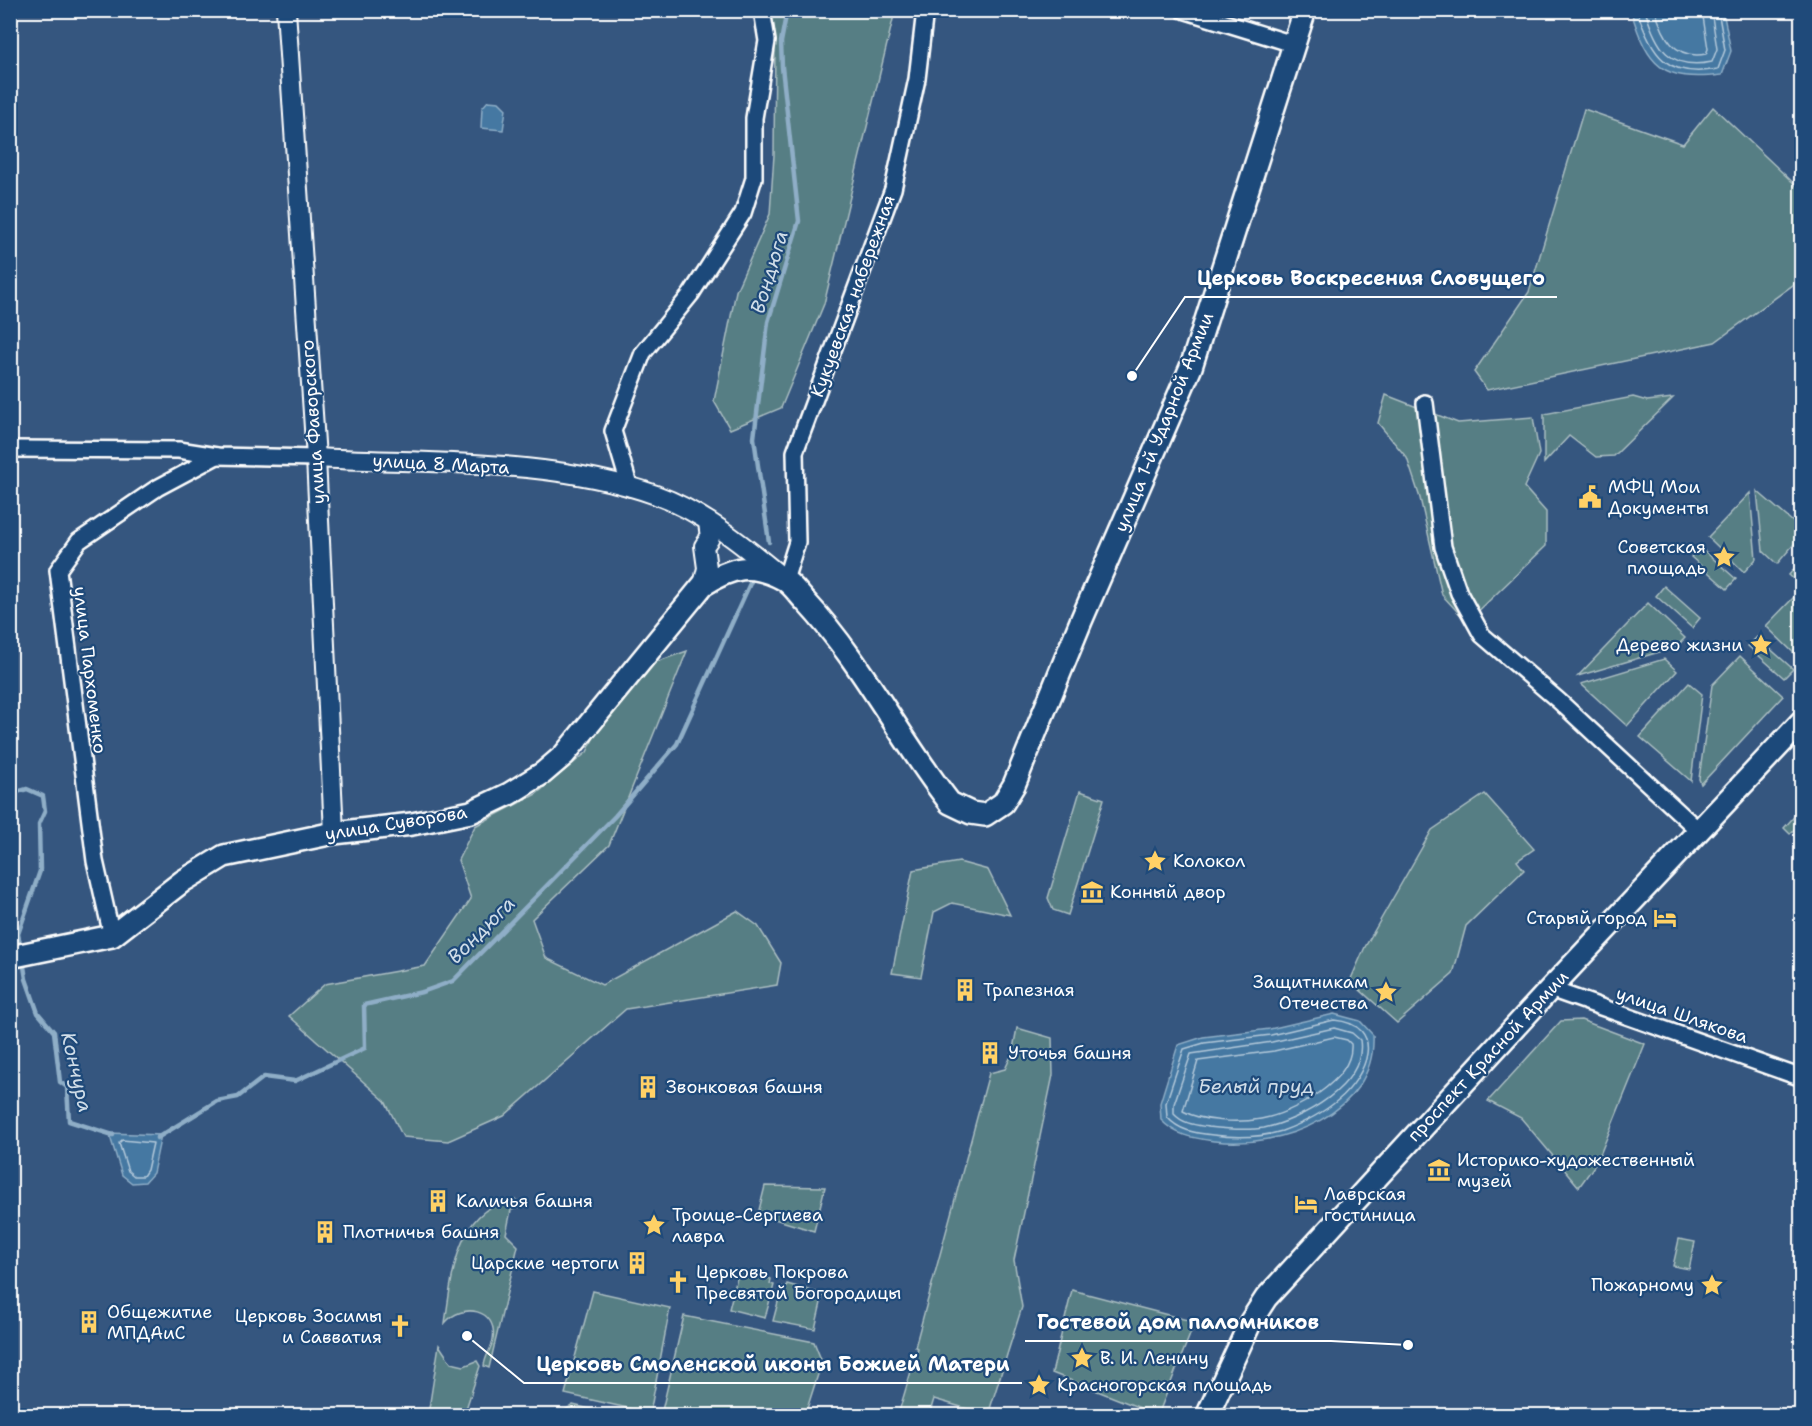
<svg xmlns="http://www.w3.org/2000/svg" width="1812" height="1426" viewBox="0 0 1812 1426" font-family="'Shantell Sans',sans-serif">
	<rect width="100%" height="100%" fill="#35567f"/>
	<filter id="ink" filterUnits="userSpaceOnUse"><feTurbulence type="fractalNoise" baseFrequency=".0167" numOctaves="2"/><feDisplacementMap in="SourceGraphic" scale="12" xChannelSelector="R" yChannelSelector="G"/><feConvolveMatrix kernelMatrix="1 2 1 2 8 2 1 2 1" color-interpolation-filters="sRGB"/></filter>
	<g filter="url(#ink)">
		<g fill="#577e84" stroke="#abbec2" stroke-width="1.5">
			<polygon points="771,11 895,11 824,304 781,408 730,429 714,401 736,291 770,214 774,155 775,40"/>
			<polygon points="1713,107 1801,190 1801,279 1715,342 1487,390 1474,372 1529,292 1584,109 1683,144"/>
			<polygon points="1386,395 1458,423 1533,417 1539,454 1524,487 1546,512 1546,546 1467,622 1442,595 1420,498 1407,458 1378,423"/>
			<polygon points="1633,397 1647,401 1673,398 1614,456 1596,457 1569,436 1544,463 1544,414"/>
			<polygon points="1757,491 1801,529 1801,536 1777,564 1763,551"/>
			<polygon points="1750,493 1756,559 1744,572 1708,537"/>
			<polygon points="1700,547 1736,579 1727,589 1691,557"/>
			<polygon points="1801,561 1801,586 1789,575"/>
			<polygon points="1664,586 1700,618 1692,628 1656,596"/>
			<polygon points="1795,596 1801,596 1801,660 1766,626"/>
			<polygon points="1648,603 1685,638 1676,647 1578,676"/>
			<polygon points="1757,637 1793,669 1784,678 1748,646"/>
			<polygon points="687,651 609,845 532,919 546,958 602,985 737,911 758,926 781,963 777,985 626,1009 504,1116 448,1141 403,1137 385,1101 289,1016 325,984 425,966 471,899 458,860 475,826 536,794 587,752 598,728 620,694 656,662"/>
			<polygon points="1740,656 1783,696 1701,784 1699,779 1712,685"/>
			<polygon points="1664,659 1677,671 1627,726 1581,684"/>
			<polygon points="1689,683 1702,694 1691,781 1640,737"/>
			<polygon points="1080,791 1104,799 1068,915 1053,910 1048,898"/>
			<polygon points="1485,794 1534,849 1517,861 1524,870 1466,926 1453,974 1397,1023 1350,981 1365,947 1432,830"/>
			<polygon points="1801,809 1801,822 1790,834 1784,828"/>
			<polygon points="959,862 988,870 1010,915 952,903 934,912 921,977 892,973 913,870"/>
			<polygon points="1581,1020 1645,1044 1597,1162 1579,1187 1521,1118 1488,1101 1561,1021"/>
			<polygon points="1017,1028 1052,1038 1053,1075 1014,1260 1022,1307 988,1415 934,1399 929,1415 898,1415 918,1348 915,1347 989,1073 1005,1069 1012,1054"/>
			<polygon points="765,1186 825,1187 814,1231 758,1214"/>
			<path d="M516,1200L522,1207L511,1210L506,1234L518,1246L489,1368L484,1366C485,1355 492,1349 493,1339C498,1309 462,1302 445,1323C452,1278 456,1204 516,1200Z"/>
			<polygon points="1679,1239 1695,1242 1689,1269 1673,1266"/>
			<polygon points="739,1270 771,1279 770,1284 774,1285 765,1318 729,1309"/>
			<polygon points="787,1284 823,1294 815,1329 773,1321 782,1287 786,1288"/>
			<polygon points="1072,1290 1195,1322 1158,1415 1052,1373"/>
			<polygon points="593,1291 670,1308 650,1413 565,1394"/>
			<polygon points="684,1316 814,1342 822,1362 805,1415 661,1415"/>
			<polygon points="439,1345 451,1363 464,1366 477,1361 480,1366 464,1415 428,1415"/>
			<polygon points="573,1405 616,1415 564,1415 565,1410"/>
		</g>
		<g fill="#4478a2" stroke="#8faec7" stroke-width="1.5">
			<path d="M1631,11H1723L1731,51L1722,75C1662,82 1648,67 1631,11Z"/>
			<polygon points="488,101 499,102 506,109 503,130 481,128 482,108"/>
			<path d="M1334,1014L1360,1021L1373,1035C1377,1113 1280,1150 1214,1141C1193,1138 1176,1136 1161,1120L1160,1103L1178,1045L1203,1037L1270,1029Z"/>
			<polygon points="109,1133 161,1135 153,1173 145,1182 132,1183 122,1175"/>
		</g>
		<g fill="none" stroke-linecap="round" stroke-linejoin="round">
			<g stroke="#b4c9da" stroke-width="1.5">
				<path d="M1637,10C1651,55 1667,79 1718,69L1725,50L1718,10"/>
				<path d="M1645,10C1656,47 1669,71 1712,62L1717,49L1711,10"/>
				<path d="M1655,10C1663,36 1674,60 1706,54L1708,49L1702,10"/>
				<path d="M1334,1020C1388,1025 1367,1076 1338,1100C1323,1113 1301,1124 1282,1131C1259,1138 1236,1138 1213,1135C1195,1133 1179,1131 1167,1117L1166,1103L1184,1049L1204,1043L1271,1035Z"/>
				<path d="M1334,1028L1352,1033L1360,1040C1367,1085 1301,1120 1264,1128C1246,1131 1226,1129 1208,1127C1196,1125 1183,1124 1174,1114V1104L1191,1054L1272,1042Z"/>
				<path d="M1334,1037L1347,1040L1351,1044C1354,1081 1291,1114 1261,1119C1239,1123 1202,1122 1183,1111L1198,1061L1274,1051Z"/>
				<polygon points="122,1140 153,1143 147,1170 143,1176 134,1176 128,1171 119,1143"/>
			</g>
			<g stroke="#8faec7" stroke-width="4.5">
				<polyline points="769,542 754,438 768,322 799,221 782,67 781,42 787,10"/>
				<polyline points="10,794 27,789 43,796 45,811 39,824 40,871 18,934 21,949"/>
				<polyline points="23,960 26,979 38,1013 54,1032 60,1082 67,1087 69,1121 113,1135"/>
				<polyline points="157,1138 217,1101 238,1097 264,1077 295,1081 365,1048 364,1005 422,992 453,981 615,816 677,744 752,579"/>
			</g>
			<g stroke="#fff" stroke-width="20">
				<g id="minor">
					<polyline points="1183,10 1293,44"/>
					<polyline points="1425,403 1443,547 1459,593 1482,635 1559,701 1698,830"/>
					<polyline points="10,449 179,450 217,456 316,458"/>
					<polyline points="630,488 613,431 643,353 691,294 743,213 754,178 754,118 767,41 762,10"/>
					<polyline points="785,580 797,542 795,452 893,189 917,79 925,10"/>
					<polyline points="112,936 95,861 58,570 79,541 157,488 217,456"/>
					<polyline points="1550,989 1802,1078"/>
				</g>
			</g>
			<g stroke="#fff" stroke-width="22">
				<g id="tertiary">
					<polyline points="286,10 316,458 334,833"/>
					<path d="M316,458C425,464 553,458 656,495C701,511 742,544 778,574"/>
					<polyline points="703,585 707,568 704,546 710,538 708,522"/>
				</g>
			</g>
			<g stroke="#fff" stroke-width="26">
				<g id="secondary">
					<path d="M10,957L112,936L183,881L224,856L334,833L412,824L471,812L509,794L543,773L564,755L703,585C732,567 751,562 783,579C792,584 799,595 806,602C862,662 899,738 950,803L971,813L985,815L1003,803L1014,785L1081,621L1191,367L1305,10"/>
					<polyline points="1207,1416 1251,1321 1266,1298 1550,989 1802,721"/>
				</g>
			</g>
			<use href="#minor" stroke="#1f4a7a" stroke-width="15"/>
			<use href="#tertiary" stroke="#1f4a7a" stroke-width="18"/>
			<use href="#secondary" stroke="#1f4a7a" stroke-width="21"/>
		</g>
	</g>
	<defs>
		<g id="civic-bare" transform="scale(1.8)"><path d="M-.6-6.5H3V-4.5H.6V-3L4-1V1h2V6H-6V1h2V-1L-.6-3ZM-1.2 2.5V6h2.4V2.5Z" fill="#ffd166" stroke="#1f4a7a" stroke-width="2.5" paint-order="stroke"/></g>
		<g id="sight-bare" transform="scale(1.8)"><path d="M0-6L1.8-2.2L6-1.7L2.9 1.2L3.7 5.4L0 3.3L-3.7 5.4L-2.9 1.2L-6-1.7L-1.8-2.2Z" fill="#ffd166" stroke="#1f4a7a" stroke-width="2.5" paint-order="stroke"/></g>
		<g id="museum-bare" transform="scale(1.8)"><path d="M0-6L6-3V-2H-6V-3ZM-5-1h2V3h-2ZM-1-1h2V3h-2ZM3-1h2V3H3ZM-6 4H6V6H-6Z" fill="#ffd166" stroke="#1f4a7a" stroke-width="2.5" paint-order="stroke"/></g>
		<g id="hotel-bare" transform="scale(1.8)"><path d="M-6-4.5h1.5V1H6V5H4.5V3h-9V5H-6ZM-4 0a1.8 1.8 0 1 1 3.6 0ZM.5 0V-2.5h3Q6-2.5 6 0Z" fill="#ffd166" stroke="#1f4a7a" stroke-width="2.5" paint-order="stroke"/></g>
		<g id="building-bare" transform="scale(1.8)"><path d="M-4-6H4V6H1V3H-1V6H-4ZM-2.5-4.3h1.7v1.8h-1.7ZM.8-4.3h1.7v1.8H.8ZM-2.5-1h1.7V.8h-1.7ZM.8-1h1.7V.8H.8Z" fill="#ffd166" stroke="#1f4a7a" stroke-width="2.5" paint-order="stroke"/></g>
		<g id="church-bare" transform="scale(1.8)"><path d="M-1.2-6h2.4v3.5h3.3v2.4h-3.3V6h-2.4V-.1h-3.3v-2.4h3.3Z" fill="#ffd166" stroke="#1f4a7a" stroke-width="2.5" paint-order="stroke"/></g>
	</defs>
	<g fill-rule="evenodd">
		<use href="#civic-bare" x="1590" y="497"/>
		<use href="#sight-bare" x="1724" y="557"/>
		<use href="#sight-bare" x="1761" y="645"/>
		<use href="#sight-bare" x="1155" y="861"/>
		<use href="#museum-bare" x="1092" y="892"/>
		<use href="#hotel-bare" x="1665" y="918"/>
		<use href="#building-bare" x="965" y="990"/>
		<use href="#sight-bare" x="1386" y="992"/>
		<use href="#building-bare" x="990" y="1053"/>
		<use href="#building-bare" x="648" y="1087"/>
		<use href="#museum-bare" x="1439" y="1170"/>
		<use href="#building-bare" x="438" y="1201"/>
		<use href="#hotel-bare" x="1306" y="1204"/>
		<use href="#sight-bare" x="654" y="1225"/>
		<use href="#building-bare" x="325" y="1232"/>
		<use href="#building-bare" x="637" y="1263"/>
		<use href="#church-bare" x="678" y="1282"/>
		<use href="#sight-bare" x="1712" y="1285"/>
		<use href="#building-bare" x="89" y="1322"/>
		<use href="#church-bare" x="400" y="1326"/>
		<use href="#sight-bare" x="1082" y="1358"/>
		<use href="#sight-bare" x="1039" y="1385"/>
	</g>
	<g text-anchor="middle" dominant-baseline="central" stroke-width="4.5" stroke-linejoin="round" paint-order="stroke">
		<g font-size="18" fill="#fff" stroke="#1f4a7a">
			<text transform="translate(853 296) rotate(-70)">Кукуевская набережная</text>
			<text transform="translate(313 422) rotate(-94)">улица Фаворского</text>
			<text transform="translate(1164 422) rotate(-68)">улица 1-й Ударной Армии</text>
			<text transform="translate(441 464) rotate(3)">улица 8 Марта</text>
			<text transform="translate(90 670) rotate(83)">улица Пархоменко</text>
			<text transform="translate(396 823) rotate(-9)">улица Суворова</text>
			<text transform="translate(1682 1015) rotate(19)">улица Шлякова</text>
			<text transform="translate(1488 1056) rotate(-47)">проспект Красной Армии</text>
		</g>
		<g font-size="18" fill="#fff" stroke="#1f4a7a" text-anchor="start">
			<text x="1608" y="487">МФЦ Мои<tspan x="1608" dy="21">Документы</tspan></text>
			<text x="1706" y="547" text-anchor="end">Советская<tspan x="1706" dy="21">площадь</tspan></text>
			<text x="1743" y="645" text-anchor="end">Дерево жизни</text>
			<text x="1173" y="861">Колокол</text>
			<text x="1110" y="892">Конный двор</text>
			<text x="1647" y="918" text-anchor="end">Старый город</text>
			<text x="1368" y="982" text-anchor="end">Защитникам<tspan x="1368" dy="21">Отечества</tspan></text>
			<text x="983" y="990">Трапезная</text>
			<text x="1008" y="1053">Уточья башня</text>
			<text x="666" y="1087">Звонковая башня</text>
			<text x="1457" y="1160">Историко-художественный<tspan x="1457" dy="21">музей</tspan></text>
			<text x="1324" y="1194">Лаврская<tspan x="1324" dy="21">гостиница</tspan></text>
			<text x="456" y="1201">Каличья башня</text>
			<text x="672" y="1215">Троице-Сергиева<tspan x="672" dy="21">лавра</tspan></text>
			<text x="343" y="1232">Плотничья башня</text>
			<text x="619" y="1263" text-anchor="end">Царские чертоги</text>
			<text x="696" y="1272">Церковь Покрова<tspan x="696" dy="21">Пресвятой Богородицы</tspan></text>
			<text x="1694" y="1285" text-anchor="end">Пожарному</text>
			<text x="107" y="1312">Общежитие<tspan x="107" dy="21">МПДАиС</tspan></text>
			<text x="382" y="1316" text-anchor="end">Церковь Зосимы<tspan x="382" dy="21">и Савватия</tspan></text>
			<text x="1100" y="1358">В. И. Ленину</text>
			<text x="1057" y="1385">Красногорская площадь</text>
		</g>
		<g font-size="20" font-style="italic" fill="#d0dde8" stroke="#1f4a7a">
			<text transform="translate(769 272) rotate(-73)">Вондюга</text>
			<text transform="translate(481 930) rotate(-45)">Вондюга</text>
			<text transform="translate(77 1072) rotate(77)">Кончура</text>
			<text x="1256" y="1086">Белый пруд</text>
		</g>
	</g>
	<path fill="none" stroke="#fff" stroke-width="2" d="M1132 376L1185 297H1557M1408 1345L1331 1341H1025M467 1336L524 1383H1022"/>
	<g fill="#fff" stroke="#1f4a7a" stroke-width="2">
		<circle cx="1132" cy="376" r="6"/>
		<circle cx="1408" cy="1345" r="6"/>
		<circle cx="467" cy="1336" r="6"/>
	</g>
	<g font-size="20" text-anchor="middle" font-weight="bold" fill="#fff" stroke="#1f4a7a" stroke-width="4.5" stroke-linejoin="round" paint-order="stroke">
		<text x="1371" y="285">Церковь Воскресения Словущего</text>
		<text x="1178" y="1329">Гостевой дом паломников</text>
		<text x="773" y="1371">Церковь Смоленской иконы Божией Матери</text>
	</g>
	<rect width="1812" height="1426" fill="none" stroke="#1f4a7a" stroke-width="36"/>
	<rect x="18" y="18" width="1776" height="1390" fill="none" stroke="#fff" stroke-width="2" filter="url(#ink)"/>
</svg>
